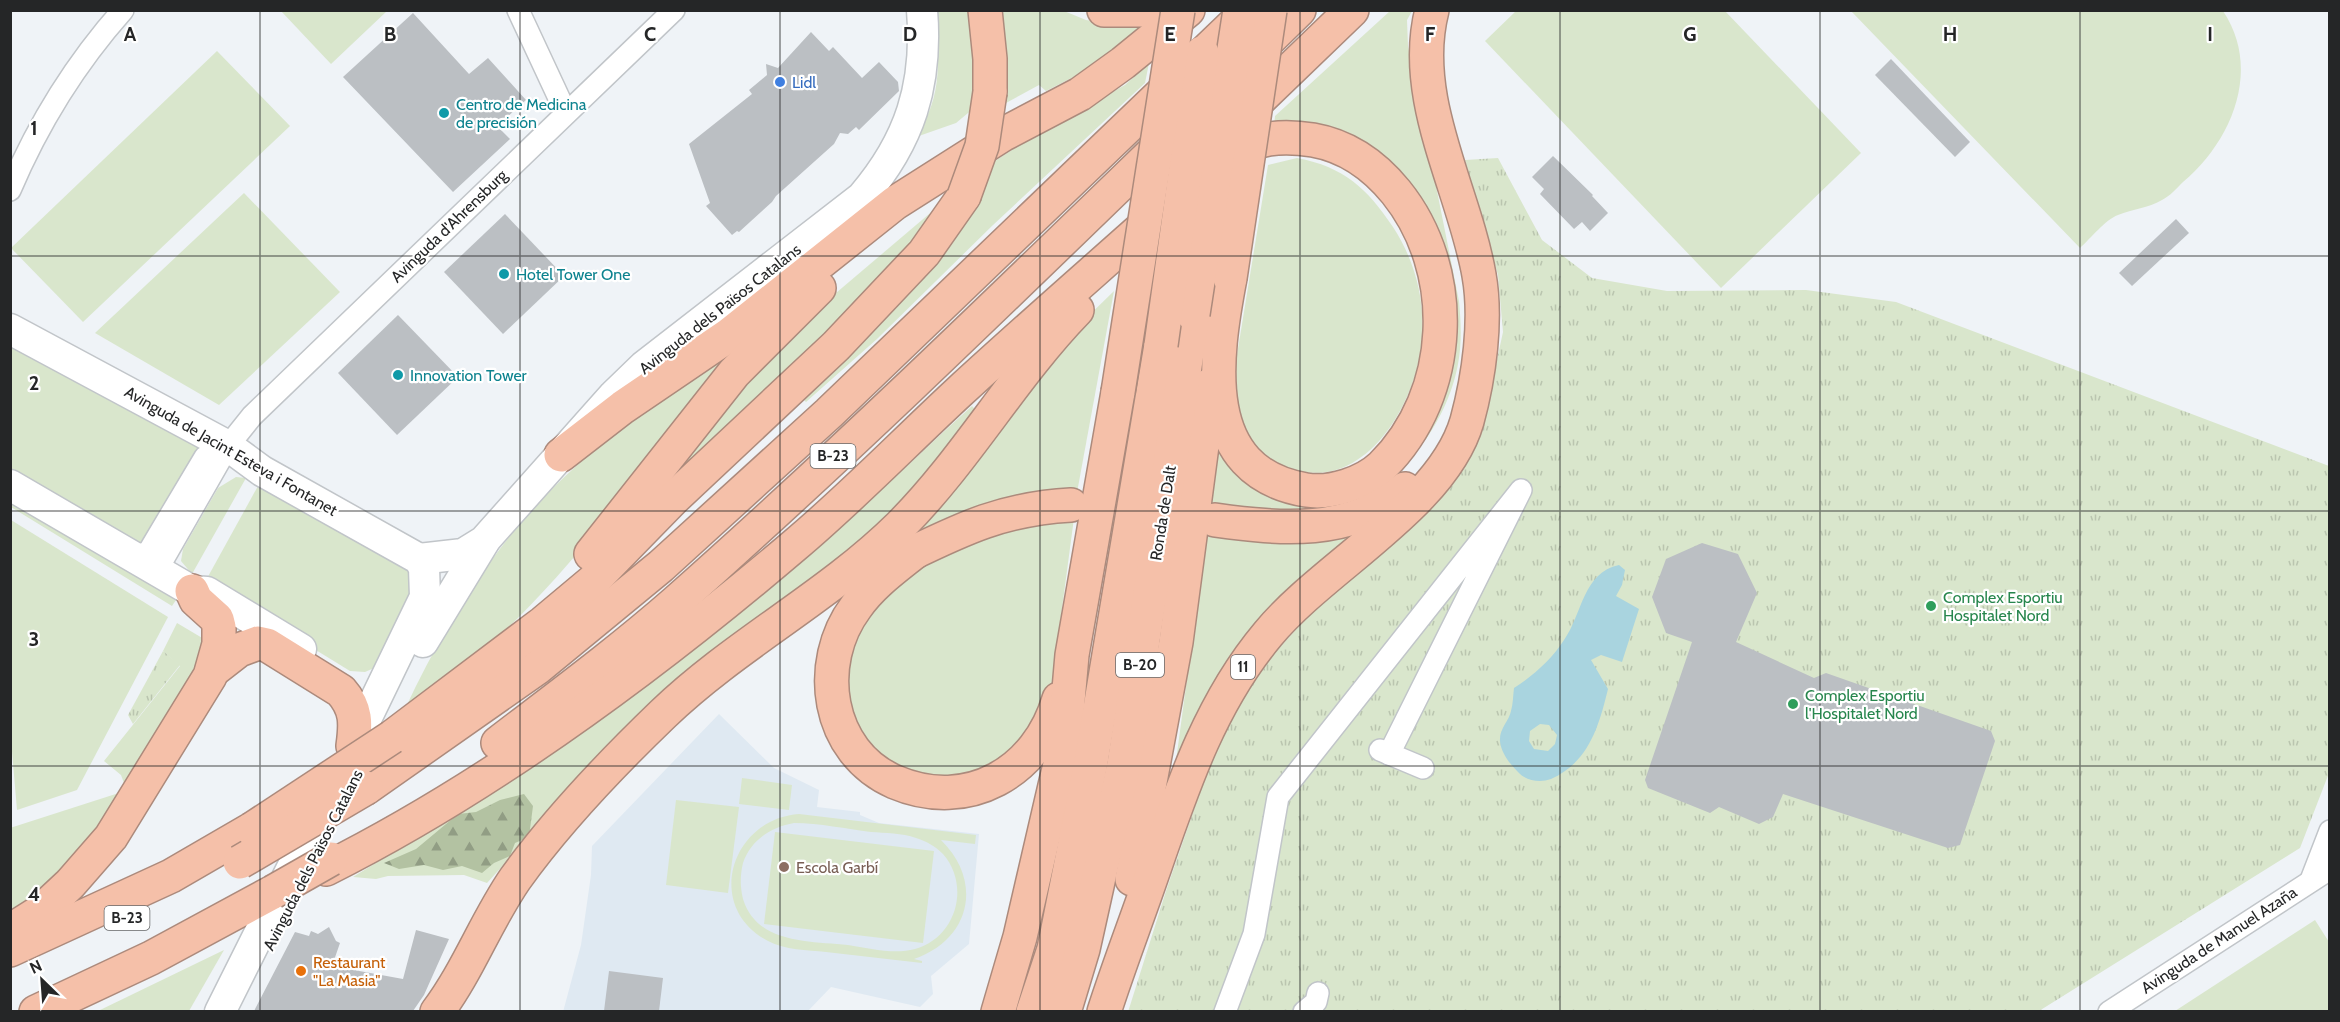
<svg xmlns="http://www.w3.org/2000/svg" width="2340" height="1022" viewBox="0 0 2340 1022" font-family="Cabin,sans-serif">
	<defs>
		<pattern id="forest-firs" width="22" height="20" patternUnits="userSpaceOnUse" patternTransform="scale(1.5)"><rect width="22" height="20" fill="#b3c2a2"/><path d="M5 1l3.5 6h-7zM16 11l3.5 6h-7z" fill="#919d84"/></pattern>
		<pattern id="park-tufts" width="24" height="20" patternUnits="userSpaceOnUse" patternTransform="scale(1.5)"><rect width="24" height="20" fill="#d9e6cc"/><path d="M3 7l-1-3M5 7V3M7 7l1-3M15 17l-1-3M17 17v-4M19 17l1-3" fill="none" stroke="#bac5af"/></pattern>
	</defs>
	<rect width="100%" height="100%" fill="#eff3f7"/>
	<polygon fill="#dfe9f2" points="719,714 774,768 819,790 817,807 860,812 860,815 879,823 979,834 969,944 931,976 933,994 920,1007 831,987 808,1011 563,1012 581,945 591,875 592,846"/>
	<g fill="#d9e6cc" fill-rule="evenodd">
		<polygon points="281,11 387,11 331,64"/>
		<path d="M934,11H968L974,45V108L956,123L916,137C944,93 939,60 934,11Z"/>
		<polygon points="1002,11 1064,11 1086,20 1111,24 1153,19 1105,61 1046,91 1039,85 1006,103 1006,48"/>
		<path d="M1390,11H1412L1407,20L1408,46L1459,301C1461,322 1462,343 1458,364C1447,424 1400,488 1340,505C1297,518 1252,511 1209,507L1216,439L1304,502L1429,421L1420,204L1274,127L1275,116Z"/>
		<polygon points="1516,11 1725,11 1861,153 1721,288 1485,41"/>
		<path d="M1851,11H2223C2262,69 2232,141 2183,182C2177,188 2170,196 2162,200C2148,208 2133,209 2118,215C2105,220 2091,238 2080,248Z"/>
		<polygon points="217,51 290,126 83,322 11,248"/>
		<polygon points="1149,63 1145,83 993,225 877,339 806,402 803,399 954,238 977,204 992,163 1032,137 1125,85"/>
		<path d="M1297,158C1344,167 1367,188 1393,227C1415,261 1425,299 1422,339C1417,406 1361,499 1284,466C1242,447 1236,408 1235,367L1268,165Z"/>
		<polygon points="244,193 340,292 219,405 95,333"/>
		<polygon points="942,203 887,277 630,525 679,454 803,321"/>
		<polygon points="1114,291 1076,498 901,549 1073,331"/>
		<polygon points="10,337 199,445 199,453 143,546 11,474"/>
		<path d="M726,350L732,355C664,444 598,537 519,617C484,651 444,680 405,709C433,649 467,590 509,537C568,463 649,404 726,350Z"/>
		<path d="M972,406L981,416L906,506L529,837L487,883L464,875L388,876L376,879L353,877C495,791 635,699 764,594C836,536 903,468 972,406Z"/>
		<polygon points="236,477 246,478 192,574 181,561 183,549 218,488"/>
		<polygon points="258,486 409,570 418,582 374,668 365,672 350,671 205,582"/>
		<polygon points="10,494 178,597 172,606 11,507"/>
		<polygon points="1074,518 1049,706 1011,758 952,784 874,758 844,698 848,646 866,615 892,587 927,562 998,530"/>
		<polygon points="11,520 168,617 77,790 17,810 10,728"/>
		<path d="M1368,529L1173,783L1207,530C1259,551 1315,544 1368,529Z"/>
		<polygon points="177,623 209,642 201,665 127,791 121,775 104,761 180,666 163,651"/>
		<polygon points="742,778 792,785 789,810 739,804"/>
		<polygon points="125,791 92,842 11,918 10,828"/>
		<polygon points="676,800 739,807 728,893 666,885"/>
		<path d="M799,814L976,835L975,844L941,840C984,882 970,940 914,959L922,961V963C890,959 858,956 826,952C807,950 785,950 768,941C704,908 730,819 799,814ZM794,823C820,823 846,829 871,832C885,833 902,833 916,838C926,841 935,846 943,854C971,886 956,938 915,949C894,955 869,948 848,945C809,941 757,944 743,899C740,887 740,875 743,863C751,840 771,827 794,823Z"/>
		<polygon points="775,832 934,851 923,943 764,924"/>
		<polygon points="2315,920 2329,942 2329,1011 2175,1011"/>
		<polygon points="224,950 189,1011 98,1011"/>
	</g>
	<polygon fill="url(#forest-firs)" points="524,794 533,806 529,837 515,843 510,856 494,863 482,873 462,866 443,870 424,865 399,869 384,863 416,849 458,814 476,812 500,800"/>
	<g fill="url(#park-tufts)">
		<polygon points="1498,158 1542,240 1592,278 1667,291 1806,290 1896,302 2329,466 2329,773 2300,848 2039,1011 1128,1012 1166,891 1212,757 1254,676 1345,575 1453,475 1481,433 1503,332 1498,275 1465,160"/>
		<polygon points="163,651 180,665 133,724 128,715"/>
	</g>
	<path fill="#a9d4df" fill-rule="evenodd" d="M1619,565L1625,570L1622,585L1616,596L1639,609L1622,662L1601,655L1591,660L1608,689C1599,726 1589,762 1551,779C1540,783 1526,781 1518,772C1510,764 1501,753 1500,741C1499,729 1509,721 1511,711C1513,704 1513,696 1514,688C1533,676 1552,659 1564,640C1582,615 1583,572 1619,565ZM1540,724L1549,725L1557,735L1555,744L1548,751L1534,749L1529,741L1530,731Z"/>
	<g fill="#bbbfc3">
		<polygon points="413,13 469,74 488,58 526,100 497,126 510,139 453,192 343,77"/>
		<polygon points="811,32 829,51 833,47 862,78 879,62 898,82 899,91 859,130 856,127 848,134 840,133 834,144 776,196 772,202 739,232 737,231 732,235 706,206 710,203 689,144 752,94 749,90 767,75 766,64 778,68"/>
		<polygon points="1891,59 1970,142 1955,157 1875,75"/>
		<polygon points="1553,156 1593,195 1592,196 1608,213 1590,231 1582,222 1574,229 1540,194 1544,189 1532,177"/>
		<polygon points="505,214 564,276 503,334 444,272"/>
		<polygon points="2176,219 2189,233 2132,286 2119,273"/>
		<polygon points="398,315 458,377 397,435 338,373"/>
		<polygon points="1702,543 1738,554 1757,593 1736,642 1814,678 1826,673 1991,731 1995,741 1960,845 1948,848 1783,794 1773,817 1759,824 1719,807 1710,813 1648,788 1645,780 1692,642 1666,633 1652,597 1666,559"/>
		<polygon points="329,927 336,941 340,943 332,966 403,979 416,930 449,939 424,995 413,1011 254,1011 295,932 309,936 311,931 318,934"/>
		<polygon points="609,971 663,978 659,1011 604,1011"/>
	</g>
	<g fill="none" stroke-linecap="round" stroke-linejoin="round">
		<g stroke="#c1c5c9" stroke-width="24">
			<g id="street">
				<polyline points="518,10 566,113"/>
				<path d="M10,190C38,124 75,64 123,10"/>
				<polyline points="134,559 149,551 205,457 228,446"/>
				<polyline points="157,570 228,446 252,416 674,10"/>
				<polyline points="1380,750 1423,768"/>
				<polyline points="2311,880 2330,831"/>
				<polyline points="1225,1012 1254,934 1278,797 1521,490 1389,754"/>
				<polyline points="1304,1012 1316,1002 1318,993"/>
				<polyline points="2109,1012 2330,869"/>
			</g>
		</g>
		<g stroke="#c1c5c9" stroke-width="33">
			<g id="secondary">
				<polyline points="10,329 228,446 262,471 419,559 424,568 425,597 353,746"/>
				<polyline points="10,485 192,591 207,592 301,649"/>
				<path d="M419,559L463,554L484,541L614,395L644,366L862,197C910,141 928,85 922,10"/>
				<polyline points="423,642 484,542"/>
				<polyline points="220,1012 322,808"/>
			</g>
		</g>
		<g stroke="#ac8a7c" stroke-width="36">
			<g id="highway">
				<polyline points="985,10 990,59 990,92"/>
				<polyline points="1104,10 1146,10"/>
				<polyline points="1251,57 1299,10"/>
				<polyline points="1244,114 1352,10"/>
				<path d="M1227,156C1255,137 1282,135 1313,140C1347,146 1374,165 1396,192C1459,270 1455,394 1382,466C1364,483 1331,494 1306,490C1197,472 1215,357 1230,278"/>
				<polyline points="561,455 623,407 729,335 895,203 1002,135 1080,94 1123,63 1188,10"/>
				<path d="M1215,520C1280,529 1351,536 1405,489"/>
				<path d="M916,551C895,568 872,584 856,607C814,663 826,752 895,782C968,813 1038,772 1059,699"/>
				<polyline points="591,554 734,373 819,288"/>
				<path d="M896,561C958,531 999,509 1071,505"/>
				<path d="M212,671L239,650L258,643L267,645L341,691C357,709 356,724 353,746"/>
				<polyline points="392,737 543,623 592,582 673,499 836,346 924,253 964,196"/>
				<path d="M498,743C558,697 619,652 676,602C845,452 1007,294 1169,137"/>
				<polyline points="366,788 537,668 661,566 829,413 1249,10"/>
				<path d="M326,869C491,786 654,665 795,545C852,497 904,443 959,392C1024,332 1092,273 1158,214"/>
				<polyline points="1132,879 1176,642 1210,385"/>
				<polyline points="10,931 40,912 70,884 111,837 210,676 219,644 219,627 217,619 196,600 192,591"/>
				<polyline points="10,950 171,876 252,829"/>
				<polyline points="36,1012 151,958 273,892"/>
				<path d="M437,1012C468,971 486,921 515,879C558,819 610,765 663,714C736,644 828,597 900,526C966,460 1012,377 1077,310"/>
				<polyline points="998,1012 1020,937 1064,747 1072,655 1118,392"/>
				<polyline points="1033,1012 1054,949 1091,762 1161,345"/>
				<polyline points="1064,1012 1083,949 1124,764 1193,314"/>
				<path d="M1104,1012C1119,965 1137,919 1153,872C1182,788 1210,703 1268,634C1323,567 1443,505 1467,421C1479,377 1487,320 1479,275C1464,189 1409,99 1432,10"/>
			</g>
		</g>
		<use href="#street" stroke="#fff" stroke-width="21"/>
		<use href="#secondary" stroke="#fff" stroke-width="30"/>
		<use href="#highway" stroke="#f5c0a9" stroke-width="33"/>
		<g stroke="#ac8a7c" stroke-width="36" stroke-linecap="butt">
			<g id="highway-bridge">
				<polyline points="964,196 982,146 990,92"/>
				<polyline points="1230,278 1270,10"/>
				<polyline points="1193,314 1240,10"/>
				<polyline points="1161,345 1202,53"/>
				<polyline points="1118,392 1178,10"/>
				<polyline points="252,829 392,737"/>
				<polyline points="240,862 366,788"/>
				<polyline points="273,892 331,859"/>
			</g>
		</g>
		<use href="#highway-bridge" stroke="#f5c0a9" stroke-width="33"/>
	</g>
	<path fill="none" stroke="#252627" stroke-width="1.5" stroke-opacity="0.55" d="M260,10V1012M520,10V1012M780,10V1012M1040,10V1012M1300,10V1012M1560,10V1012M1820,10V1012M2080,10V1012M10,256H2330M10,511H2330M10,766H2330"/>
	<circle fill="#3f7fe0" stroke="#fff" stroke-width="2" cx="780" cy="82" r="6"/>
	<g fill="#0f9aa8" stroke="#fff" stroke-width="2">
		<circle cx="444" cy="113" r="6"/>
		<circle cx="504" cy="274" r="6"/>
		<circle cx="398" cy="375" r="6"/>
	</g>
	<g fill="#2e9e5b" stroke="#fff" stroke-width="2">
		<circle cx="1931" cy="606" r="6"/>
		<circle cx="1793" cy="704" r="6"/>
	</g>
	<circle fill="#8d6e63" stroke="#fff" stroke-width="2" cx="784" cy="867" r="6"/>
	<circle fill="#e8710a" stroke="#fff" stroke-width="2" cx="301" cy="971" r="6"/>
	<g text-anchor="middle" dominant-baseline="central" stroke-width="4.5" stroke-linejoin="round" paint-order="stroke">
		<g fill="#fff" stroke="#666768" stroke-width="1.5">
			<rect x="810.5" y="444" width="45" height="24" rx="4.5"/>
			<rect x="1116" y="653" width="48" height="24" rx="4.5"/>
			<rect x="1231" y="655" width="24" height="24" rx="4.5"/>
			<rect x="104.5" y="906" width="45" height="24" rx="4.5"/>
		</g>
		<g font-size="15" font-weight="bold" fill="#252627">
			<text x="833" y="456">B-23</text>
			<text x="1140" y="665">B-20</text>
			<text x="1243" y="667">11</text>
			<text x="127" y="918">B-23</text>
		</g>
		<g font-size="16" fill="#366cbe" stroke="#fff" text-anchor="start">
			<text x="792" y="82">Lidl</text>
		</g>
		<g font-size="16" fill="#0d838f" stroke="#fff" text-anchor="start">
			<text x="456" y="104">Centro de Medicina<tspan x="456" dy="18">de precisión</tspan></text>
			<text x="516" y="274">Hotel Tower One</text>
			<text x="410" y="375">Innovation Tower</text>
		</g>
		<g font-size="16" fill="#252627" stroke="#fff">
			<text transform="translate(449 226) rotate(-44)">Avinguda d'Ahrensburg</text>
			<text transform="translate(720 309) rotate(-38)">Avinguda dels Països Catalans</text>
			<text transform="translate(231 451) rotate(30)">Avinguda de Jacint Esteva i Fontanet</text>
			<text transform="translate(1163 513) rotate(-81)">Ronda de Dalt</text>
			<text transform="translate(313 860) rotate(-63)">Avinguda dels Països Catalans</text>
			<text transform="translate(2219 940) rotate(-33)">Avinguda de Manuel Azaña</text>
		</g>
		<g font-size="16" fill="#27864d" stroke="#fff" text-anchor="start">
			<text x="1943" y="597">Complex Esportiu<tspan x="1943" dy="18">Hospitalet Nord</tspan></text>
			<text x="1805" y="695">Complex Esportiu<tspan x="1805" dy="18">l'Hospitalet Nord</tspan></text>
		</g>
		<g font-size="16" fill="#785e54" stroke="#fff" text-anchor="start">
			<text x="796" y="867">Escola Garbí</text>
		</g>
		<g font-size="16" fill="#c56008" stroke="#fff" text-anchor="start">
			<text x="313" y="962">Restaurant<tspan x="313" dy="18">"La Masia"</tspan></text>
		</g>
	</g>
	<g font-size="20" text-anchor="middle" font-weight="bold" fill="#252627" stroke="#fff" stroke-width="4.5" stroke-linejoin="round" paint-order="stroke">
		<text x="130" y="41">A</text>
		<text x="390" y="41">B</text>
		<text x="650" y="41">C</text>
		<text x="910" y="41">D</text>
		<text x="1170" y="41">E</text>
		<text x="1430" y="41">F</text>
		<text x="1690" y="41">G</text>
		<text x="1950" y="41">H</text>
		<text x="2210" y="41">I</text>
		<text x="34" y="135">1</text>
		<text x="34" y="390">2</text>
		<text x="34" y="646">3</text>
		<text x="34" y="901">4</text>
	</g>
	<rect width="2340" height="1022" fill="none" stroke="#252627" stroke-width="24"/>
	<g transform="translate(42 980) rotate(335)" stroke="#ffffff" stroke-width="4.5" paint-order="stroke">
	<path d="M0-4.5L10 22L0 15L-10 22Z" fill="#252627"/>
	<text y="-9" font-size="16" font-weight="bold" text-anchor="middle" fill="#252627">N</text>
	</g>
</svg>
